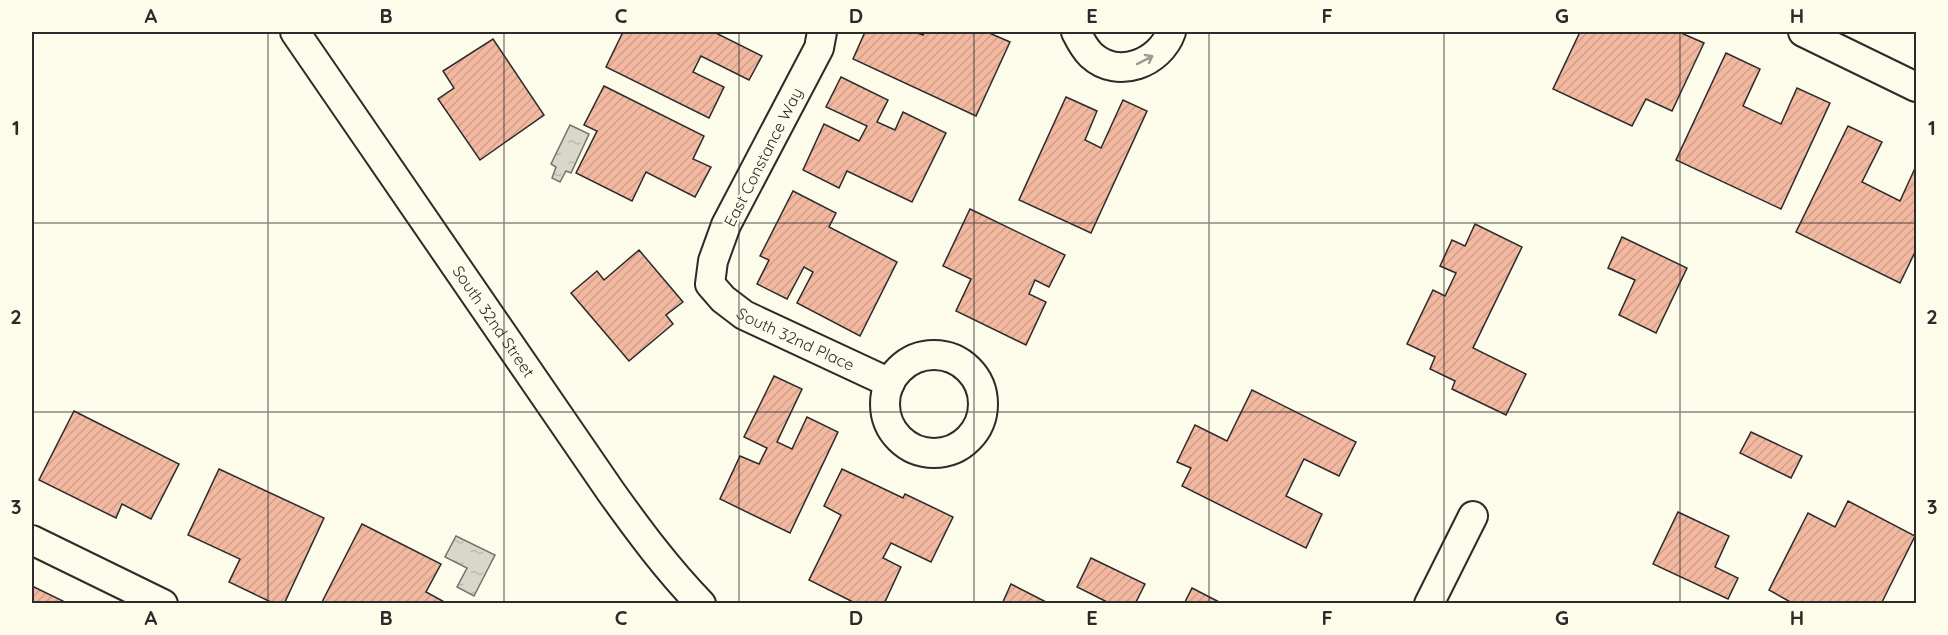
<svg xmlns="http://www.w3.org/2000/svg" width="1948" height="635" viewBox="0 0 1948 635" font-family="Quicksand,sans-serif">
	<defs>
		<pattern id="water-ripples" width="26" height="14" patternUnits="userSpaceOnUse" patternTransform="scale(1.5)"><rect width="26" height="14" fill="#d8d7c9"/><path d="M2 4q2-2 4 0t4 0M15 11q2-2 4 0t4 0" fill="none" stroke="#bab9ad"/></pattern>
		<pattern id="building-hatch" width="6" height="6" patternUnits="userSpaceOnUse" patternTransform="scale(1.5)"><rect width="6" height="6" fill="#f2b8a0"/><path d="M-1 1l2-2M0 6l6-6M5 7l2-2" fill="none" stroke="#d09e8a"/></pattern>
	</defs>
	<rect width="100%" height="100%" fill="#fdfbea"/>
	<g fill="url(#water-ripples)" stroke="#74746e" stroke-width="1.5">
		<polygon points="570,125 589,134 571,173 566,171 560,182 552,178 556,167 551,164"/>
		<polygon points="456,536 495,555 474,596 457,587 467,568 445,557"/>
	</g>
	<g fill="url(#building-hatch)" stroke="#2b2b2b" stroke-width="1.5">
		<polygon points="623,32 714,32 762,56 749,80 701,56 693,72 724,87 709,118 606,67"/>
		<polygon points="865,32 915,32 923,35 925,32 987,32 1010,42 976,116 853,59"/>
		<polygon points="1580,32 1679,32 1704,43 1672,111 1646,99 1632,126 1553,89"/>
		<polygon points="493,39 544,115 480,160 438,99 454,88 443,71"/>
		<polygon points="1726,53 1760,69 1743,106 1781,124 1797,88 1830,103 1781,209 1676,160"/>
		<polygon points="841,77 888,100 877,122 895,130 903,112 946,133 912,202 847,171 839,188 803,170 824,124 859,141 867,126 826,107"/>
		<polygon points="604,86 704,136 693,159 711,167 695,197 646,172 632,201 576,173 597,131 584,125"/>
		<polygon points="1066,97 1097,111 1085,140 1101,148 1123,100 1147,111 1091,233 1019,200"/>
		<polygon points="1848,126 1882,142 1862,182 1900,201 1916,166 1916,250 1900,283 1796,232"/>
		<polygon points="793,191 836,213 829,227 897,262 860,336 797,303 813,272 804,267 787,299 757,284 769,260 760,256"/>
		<polygon points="970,209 1065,255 1049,287 1035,280 1029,294 1046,302 1026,345 956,311 971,279 943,266"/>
		<polygon points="1475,224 1522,247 1473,348 1526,374 1506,415 1452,389 1455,381 1430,369 1435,357 1407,344 1433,290 1445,296 1456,273 1440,266 1452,240 1465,246"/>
		<polygon points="1622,237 1687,268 1656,333 1619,315 1635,280 1608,268"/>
		<polygon points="639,250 683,302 666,315 673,324 629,361 571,293 597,271 604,280"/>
		<polygon points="774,376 802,389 777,442 792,449 807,417 838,432 790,533 720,499 740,456 759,464 767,448 744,437"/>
		<polygon points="1252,390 1356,442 1339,476 1304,459 1286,496 1322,514 1306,548 1182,486 1191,468 1177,462 1195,425 1227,441"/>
		<polygon points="74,411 179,464 151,519 122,504 116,518 39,480"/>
		<polygon points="1751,432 1802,456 1791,478 1740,453"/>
		<polygon points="219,469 324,518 284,604 275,604 229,582 240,559 188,535"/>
		<polygon points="842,469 903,498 905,494 953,517 931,562 891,543 883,558 901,567 884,604 857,604 809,580 841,515 824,506"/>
		<polygon points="1848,501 1915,536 1881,604 1794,604 1769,590 1808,513 1835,527"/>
		<polygon points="1678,512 1729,536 1715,567 1738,578 1728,599 1653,564"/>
		<polygon points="362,524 441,564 426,592 448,604 321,604"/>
		<polygon points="1091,558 1145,584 1135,604 1111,604 1077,587"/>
		<polygon points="1011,584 1048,603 1048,604 1002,604"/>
		<polygon points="32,586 65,602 64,604 32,604"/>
		<polygon points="1192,588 1223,604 1184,604"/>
	</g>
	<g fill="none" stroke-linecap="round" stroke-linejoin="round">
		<g stroke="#2b2b2b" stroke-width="32">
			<g id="minor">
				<path id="s1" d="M295,32L611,492C639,531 667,569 701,604"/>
				<path id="s2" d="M822,32L819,48L726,225L713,261L710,284L723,299L744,315L890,383"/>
				<path d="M1076,32C1080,40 1084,48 1091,55C1118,80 1160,63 1171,32"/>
				<polyline points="1803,32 1916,87"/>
				<circle cx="934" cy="404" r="49"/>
				<polyline points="32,540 163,604"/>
				<polyline points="1429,604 1473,516"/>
			</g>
		</g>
		<use href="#minor" stroke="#fdfbea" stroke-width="28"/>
	</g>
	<defs><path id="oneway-shaft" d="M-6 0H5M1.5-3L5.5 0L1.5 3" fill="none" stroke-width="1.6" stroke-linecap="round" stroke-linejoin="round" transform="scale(1.5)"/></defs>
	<use stroke="#9e9d94" href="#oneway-shaft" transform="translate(1145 60) rotate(-27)"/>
	<path fill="none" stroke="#2b2b2b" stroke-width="1.5" stroke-opacity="0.55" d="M268,32V604M504,32V604M739,32V604M974,32V604M1209,32V604M1444,32V604M1680,32V604M32,223H1916M32,412H1916"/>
	<g text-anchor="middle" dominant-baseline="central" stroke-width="4.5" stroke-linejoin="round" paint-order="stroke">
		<g font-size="16" fill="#2b2b2b" stroke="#fdfbea">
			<text transform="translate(763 157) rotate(-63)">East Constance Way</text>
			<text stroke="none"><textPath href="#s1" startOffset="351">South 32nd Street</textPath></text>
			<text stroke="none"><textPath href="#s2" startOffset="381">South 32nd Place</textPath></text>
		</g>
	</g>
	<rect width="1948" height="635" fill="none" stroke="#fdfbea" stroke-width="66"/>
	<rect x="33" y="33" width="1882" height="569" fill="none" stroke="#2b2b2b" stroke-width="2"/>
	<g font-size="20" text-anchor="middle" font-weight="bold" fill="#2b2b2b">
		<text x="151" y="23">A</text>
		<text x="386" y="23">B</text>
		<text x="621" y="23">C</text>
		<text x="856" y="23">D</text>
		<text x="1092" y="23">E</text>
		<text x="1327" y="23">F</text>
		<text x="1562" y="23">G</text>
		<text x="1797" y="23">H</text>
		<text x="16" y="135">1</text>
		<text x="1932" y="135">1</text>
		<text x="16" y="324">2</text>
		<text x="1932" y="324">2</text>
		<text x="16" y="514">3</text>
		<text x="1932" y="514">3</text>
		<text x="151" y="625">A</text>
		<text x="386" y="625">B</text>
		<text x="621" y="625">C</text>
		<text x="856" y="625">D</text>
		<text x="1092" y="625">E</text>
		<text x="1327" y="625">F</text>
		<text x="1562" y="625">G</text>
		<text x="1797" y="625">H</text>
	</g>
</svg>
